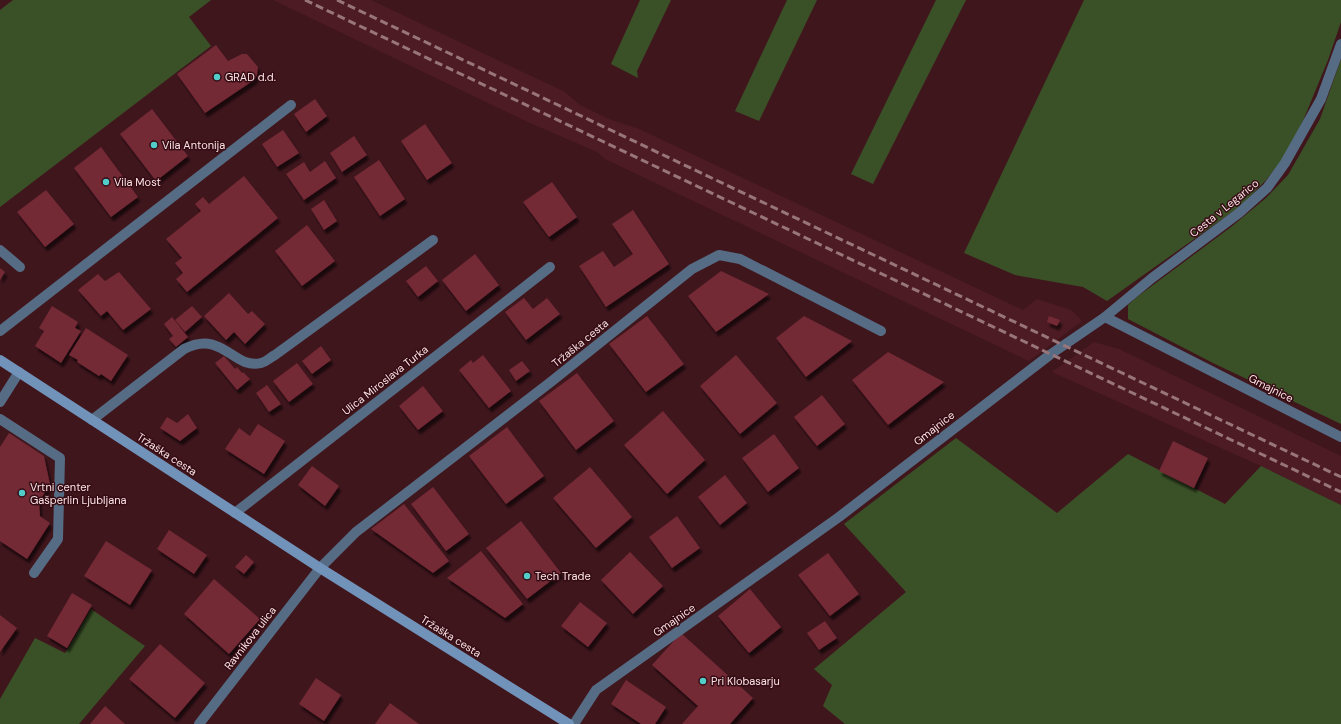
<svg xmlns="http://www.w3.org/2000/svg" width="1341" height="724" viewBox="0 0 1341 724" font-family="'DM Sans',sans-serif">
	<defs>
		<filter id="shadow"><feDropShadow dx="2.5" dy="4.5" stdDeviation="1" flood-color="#0009"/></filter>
	</defs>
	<rect width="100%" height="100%" fill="#40161d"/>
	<g fill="#4d1b23">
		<polygon points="273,0 371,0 565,92 580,105 611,120 637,128 1023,310 1037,299 1071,310 1082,321 1029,361 605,159 597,152 530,123"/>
		<polygon points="1094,342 1119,349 1341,456 1341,505 1261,466 1052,372"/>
	</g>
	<g fill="#3a5127">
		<polygon points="13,0 211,0 189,17 211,46 0,207 0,10"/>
		<polygon points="640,0 671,0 637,71 638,78 611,64"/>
		<polygon points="787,0 817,0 759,121 735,111"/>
		<polygon points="936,0 966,0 873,184 851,174"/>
		<polygon points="1084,0 1341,0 1341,22 1328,60 1300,128 1286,155 1266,180 1242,205 1107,301 1083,287 1015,275 964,253"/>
		<polygon points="1341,59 1341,424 1213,363 1128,319 1128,305 1137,297 1231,227 1266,198 1288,175 1320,119"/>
		<polygon points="956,438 1057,513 1128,454 1225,504 1261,466 1341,505 1341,724 845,724 823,706 832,685 814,669 906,592 844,524"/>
		<polygon points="91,609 145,646 79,724 0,724 0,699 35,638 65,653"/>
	</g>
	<g fill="#732936" filter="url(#shadow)">
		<polygon points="216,45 228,61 242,54 247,54 258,67 257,75 254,80 205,113 177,74"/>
		<polygon points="315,99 327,116 306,132 294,114"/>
		<polygon points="152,109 188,156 156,181 120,134"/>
		<polygon points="425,124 452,163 427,180 401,141"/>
		<polygon points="283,130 299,153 277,167 262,144"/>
		<polygon points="354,136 367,155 342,172 330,153"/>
		<polygon points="101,147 138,197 111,217 74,168"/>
		<polygon points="379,160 405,199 380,216 354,177"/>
		<polygon points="325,161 336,178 304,200 286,174 304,162 310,172"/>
		<polygon points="244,176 278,218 187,292 176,279 183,273 175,263 182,258 166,239 201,211 195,204 203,197 209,204"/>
		<polygon points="552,182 577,217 549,237 523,202"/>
		<polygon points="46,190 74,224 45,247 17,212"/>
		<polygon points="324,200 337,221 324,230 311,209"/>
		<polygon points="633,210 669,264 606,307 579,266 603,251 614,267 633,254 612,224"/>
		<polygon points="307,225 335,261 302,286 275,251"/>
		<polygon points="475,254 499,285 466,311 442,280"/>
		<polygon points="426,266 438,281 418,297 406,281"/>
		<polygon points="0,268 5,272 0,280"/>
		<polygon points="721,271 769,294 716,332 688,296"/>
		<polygon points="119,272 151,309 123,330 107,311 101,316 78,290 98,274 105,281"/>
		<polygon points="229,293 248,314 252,311 265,324 245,344 234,332 226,340 204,316"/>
		<polygon points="524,298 533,309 547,298 560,314 526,340 505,312"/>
		<polygon points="52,306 78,322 75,328 81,331 61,363 35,346 44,331 39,328"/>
		<polygon points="192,306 202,317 185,332 175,320"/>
		<polygon points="647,316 684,364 646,392 609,344"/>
		<polygon points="804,316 852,341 806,377 776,338"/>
		<polygon points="1049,316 1060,320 1057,326 1047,322"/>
		<polygon points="172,317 188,337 176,347 169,339 173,336 164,324"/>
		<polygon points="86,328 128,355 111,381 101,374 99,376 77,362 78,360 69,355"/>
		<polygon points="321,346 331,360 312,374 302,361"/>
		<polygon points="888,352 944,382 888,425 852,380"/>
		<polygon points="483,355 511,391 489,408 459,370 471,360 473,363"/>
		<polygon points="736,355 777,403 740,434 700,386"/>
		<polygon points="224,356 235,369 237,367 242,373 243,372 250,379 237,390 215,363"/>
		<polygon points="522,361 530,371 516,381 509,370"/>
		<polygon points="297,363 313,384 289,402 273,381"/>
		<polygon points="577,373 614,421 576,450 539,401"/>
		<polygon points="267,385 281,404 269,412 256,393"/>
		<polygon points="423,386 443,411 418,430 399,406"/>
		<polygon points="822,395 845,424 817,446 794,417"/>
		<polygon points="663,411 705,460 667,494 624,445"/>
		<polygon points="188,414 197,428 180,441 160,428 167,417 177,423"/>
		<polygon points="258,424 285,441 264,474 225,449 239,428 250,436"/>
		<polygon points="507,427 544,476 506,504 469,456"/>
		<polygon points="9,433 44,456 50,484 39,502 40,516 50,523 27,559 0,541 0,447"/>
		<polygon points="774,434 799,468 768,492 742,458"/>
		<polygon points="1173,441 1208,458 1194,488 1159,471"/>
		<polygon points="312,466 339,486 325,506 298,485"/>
		<polygon points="590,467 632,517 596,548 553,498"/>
		<polygon points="725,475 747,503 720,525 698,497"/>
		<polygon points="433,487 469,534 446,551 411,504"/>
		<polygon points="404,504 449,561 433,573 371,529"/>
		<polygon points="677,516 700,548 672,568 649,537"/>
		<polygon points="521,521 561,573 527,599 486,548"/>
		<polygon points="169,530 207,555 194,574 157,549"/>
		<polygon points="106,541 152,570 130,605 84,576"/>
		<polygon points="481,551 523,604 505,618 447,578"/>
		<polygon points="630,552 663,586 633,614 601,580"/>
		<polygon points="828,553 859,594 830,616 798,575"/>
		<polygon points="246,555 254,562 244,574 235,567"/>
		<polygon points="214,579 260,619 229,654 184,614"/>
		<polygon points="750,589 781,627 749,653 718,616"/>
		<polygon points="72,593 92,605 67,648 47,636"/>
		<polygon points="580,602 607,623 588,647 561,626"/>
		<polygon points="0,615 17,628 0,652"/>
		<polygon points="825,621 837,638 819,650 807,633"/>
		<polygon points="681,633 753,698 730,724 682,724 698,706 652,665"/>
		<polygon points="160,644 205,683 175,718 129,679"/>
		<polygon points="316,678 341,695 324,721 299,704"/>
		<polygon points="626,680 666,707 655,724 641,724 611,704"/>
		<polygon points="390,703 419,724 375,724"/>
		<polygon points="105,706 125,724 90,724"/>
	</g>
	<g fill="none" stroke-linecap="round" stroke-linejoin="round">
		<g stroke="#566c84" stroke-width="10">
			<polyline points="0,250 20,267"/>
			<polyline points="1105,317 1152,278 1239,213 1267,188 1285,163 1321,99 1341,44"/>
			<polyline points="0,419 60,458 58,539 34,573"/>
		</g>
		<g stroke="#566c84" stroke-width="10">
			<polyline points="0,331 291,105"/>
			<polyline points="0,402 19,372"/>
			<path d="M92,420L184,349C223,329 233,370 261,363C266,362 271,357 275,355L433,240"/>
			<polyline points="235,513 550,267"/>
			<polyline points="199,724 320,568 356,532 552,381 692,269 719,255 740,259 881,331"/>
			<polyline points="574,724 596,690 839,517 1051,354 1105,317 1341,437"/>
		</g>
		<polyline stroke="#7193ba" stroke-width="10" points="0,360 320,568 569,724"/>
		<g stroke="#977579" stroke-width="3" stroke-dasharray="8 4" stroke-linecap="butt">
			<polyline points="305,0 1341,492"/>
			<polyline points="337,0 1341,477"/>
		</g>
	</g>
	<g fill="#53cdca" stroke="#350c14" stroke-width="1.5">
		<circle cx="217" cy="77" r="4"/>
		<circle cx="154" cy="145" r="4"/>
		<circle cx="106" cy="182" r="4"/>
		<circle cx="22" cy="493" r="4"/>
		<circle cx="527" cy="576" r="4"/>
		<circle cx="703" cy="681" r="4"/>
	</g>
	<g text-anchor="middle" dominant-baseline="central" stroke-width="3" stroke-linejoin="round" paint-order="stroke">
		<g font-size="11" fill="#fce4e5" stroke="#350c14" text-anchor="start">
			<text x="225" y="77">GRAD d.d.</text>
			<text x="162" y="145">Vila Antonija</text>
			<text x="114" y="182">Vila Most</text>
			<text x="30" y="487">Vrtni center<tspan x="30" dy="13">Gašperlin Ljubljana</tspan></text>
			<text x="535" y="576">Tech Trade</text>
			<text x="711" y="681">Pri Klobasarju</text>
		</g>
		<g font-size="11" fill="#fce4e5" stroke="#350c14">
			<text transform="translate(1224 208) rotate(-39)">Cesta v Legarico</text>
			<text transform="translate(580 343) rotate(-39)">Tržaška cesta</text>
			<text transform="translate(385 380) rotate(-38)">Ulica Miroslava Turka</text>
			<text transform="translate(1271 388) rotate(27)">Gmajnice</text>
			<text transform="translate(934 428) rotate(-38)">Gmajnice</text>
			<text transform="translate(167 454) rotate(33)">Tržaška cesta</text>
			<text transform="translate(674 620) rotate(-35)">Gmajnice</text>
			<text transform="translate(451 636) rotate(32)">Tržaška cesta</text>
			<text transform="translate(250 638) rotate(-52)">Ravnikova ulica</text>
		</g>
	</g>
</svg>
